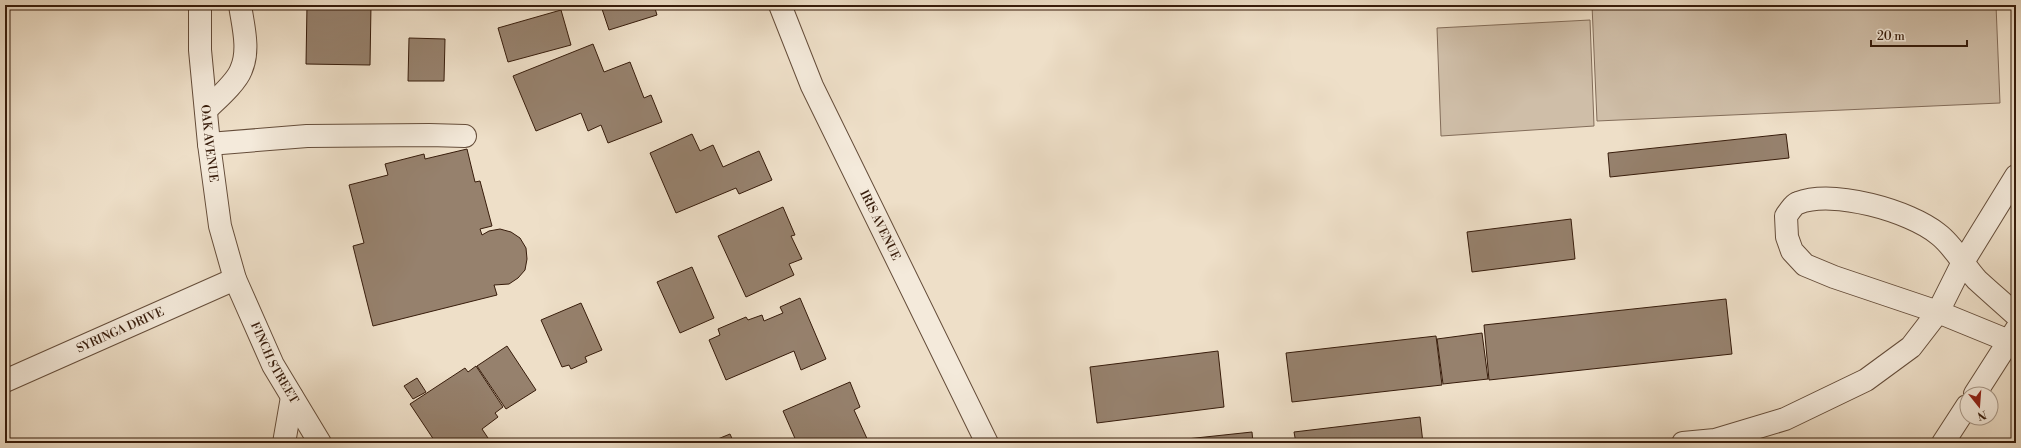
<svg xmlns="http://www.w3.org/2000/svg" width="2021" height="448" viewBox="0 0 2021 448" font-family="'Libre Bodoni',serif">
	<rect width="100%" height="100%" fill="#eedfc8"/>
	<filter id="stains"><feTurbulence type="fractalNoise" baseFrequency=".005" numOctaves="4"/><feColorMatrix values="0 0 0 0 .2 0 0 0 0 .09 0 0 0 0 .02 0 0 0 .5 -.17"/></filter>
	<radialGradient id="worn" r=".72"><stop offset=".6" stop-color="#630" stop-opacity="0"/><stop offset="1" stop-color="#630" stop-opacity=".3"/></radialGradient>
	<g fill="#cfbea8" stroke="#836d5a">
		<polygon points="1592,5 1996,5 2000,103 1597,121"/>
		<polygon points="1590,20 1594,126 1441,136 1437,28"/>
	</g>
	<g fill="#96816d" stroke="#371c0b">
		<polygon points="307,5 371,5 370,65 306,64"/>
		<polygon points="607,5 654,5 657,15 609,30 602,9 608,7"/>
		<polygon points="561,10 571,45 508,62 498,28"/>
		<polygon points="409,38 445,39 444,81 408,81"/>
		<polygon points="593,44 604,72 630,62 644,98 651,95 662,122 608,143 601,125 588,131 581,113 536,131 513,76"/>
		<polygon points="692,134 700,151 713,145 723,167 759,151 772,180 739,194 736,188 676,213 650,153"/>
		<polygon points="1786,134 1789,158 1610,177 1608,153"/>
		<polygon points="467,149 475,182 480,181 492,226 480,229 482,235 489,231 500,229 511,232 520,238 526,248 527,259 525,270 518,278 509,284 494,285 497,295 373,326 353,246 364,243 349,185 388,175 385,164 424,154 425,159"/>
		<polygon points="783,207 795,235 791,236 802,259 789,264 794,275 746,297 718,236"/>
		<polygon points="1571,219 1575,259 1472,272 1467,232"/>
		<polygon points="692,267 714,318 680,333 657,282"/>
		<polygon points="800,298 826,359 801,370 794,351 726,380 709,340 720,335 718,329 746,317 748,320 762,315 764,321 783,313 780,307"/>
		<polygon points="1726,299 1732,354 1489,380 1484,325"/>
		<polygon points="581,303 602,350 585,357 587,362 571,369 569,365 562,367 541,320"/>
		<polygon points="1482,333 1488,379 1443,384 1437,339"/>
		<polygon points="1436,336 1442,385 1292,402 1286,353"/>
		<polygon points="507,346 536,390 506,409 477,366"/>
		<polygon points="1218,351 1224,407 1097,423 1090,367"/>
		<polygon points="476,366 503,407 495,413 498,417 482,429 490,441 486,443 436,443 410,404 465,368 468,372"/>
		<polygon points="417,378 426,392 413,399 404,386"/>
		<polygon points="850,382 860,407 854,410 869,443 797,443 783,411"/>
		<polygon points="1420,417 1423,443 1296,443 1294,432"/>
		<polygon points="1252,432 1253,443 1149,443"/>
		<polygon points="730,434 734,443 708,443"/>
	</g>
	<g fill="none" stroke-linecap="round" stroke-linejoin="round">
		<g stroke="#654d3a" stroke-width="24">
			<g id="minor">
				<path id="s1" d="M200,5V50L209,144L220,226L235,279L273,365L320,443"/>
				<path id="s2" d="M780,5L812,86L987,443"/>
				<path d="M206,110C216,100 236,83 241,70C250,50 243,26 240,5"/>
				<polyline points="209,144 307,136 429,135 465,136"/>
				<path d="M2009,341L1938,312L1834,277L1805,265L1792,251L1787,237L1786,216C1789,212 1794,204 1798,203C1833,189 1910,211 1938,234C1954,246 1964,266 1977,280C1990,292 2003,303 2016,315"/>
				<path id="s3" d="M5,381L235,279"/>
				<polyline points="1975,394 2016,330"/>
				<polyline points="284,443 292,397"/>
				<polyline points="1683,443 1715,440 1785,419 1866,380 1911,347 1938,312 1963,262 2016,176"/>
				<polyline points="1943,443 1967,406"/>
			</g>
		</g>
		<use href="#minor" stroke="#f4eadb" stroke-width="22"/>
	</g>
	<g text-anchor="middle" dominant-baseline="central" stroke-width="4" stroke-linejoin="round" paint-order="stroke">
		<g font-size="12" fill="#371c0b" stroke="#f4eadb">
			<text stroke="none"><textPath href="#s1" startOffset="139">OAK AVENUE</textPath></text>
			<text stroke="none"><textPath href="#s2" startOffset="242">IRIS AVENUE</textPath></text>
			<text stroke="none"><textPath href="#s3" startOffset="126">SYRINGA DRIVE</textPath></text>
			<text stroke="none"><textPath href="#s1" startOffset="370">FINCH STREET</textPath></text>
		</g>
	</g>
	<rect width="2021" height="448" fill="none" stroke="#eedfc8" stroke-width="20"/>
	<rect x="6" y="6" width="2009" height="436" fill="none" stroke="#371c0b" stroke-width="2"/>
	<rect x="10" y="10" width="2001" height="428" fill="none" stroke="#371c0b"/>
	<g transform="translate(1979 406) rotate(163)"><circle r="19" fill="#f4eadb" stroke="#a89888"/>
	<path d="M0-3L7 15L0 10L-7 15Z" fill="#8f2418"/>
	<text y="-6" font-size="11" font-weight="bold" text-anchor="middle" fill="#371c0b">N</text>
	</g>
	<path d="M1871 40v6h96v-6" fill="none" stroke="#371c0b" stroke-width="2"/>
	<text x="1877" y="40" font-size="12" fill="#371c0b" stroke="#f4eadb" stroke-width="3" paint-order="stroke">20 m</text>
	<rect width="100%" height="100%" filter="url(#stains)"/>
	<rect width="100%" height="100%" fill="url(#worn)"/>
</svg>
